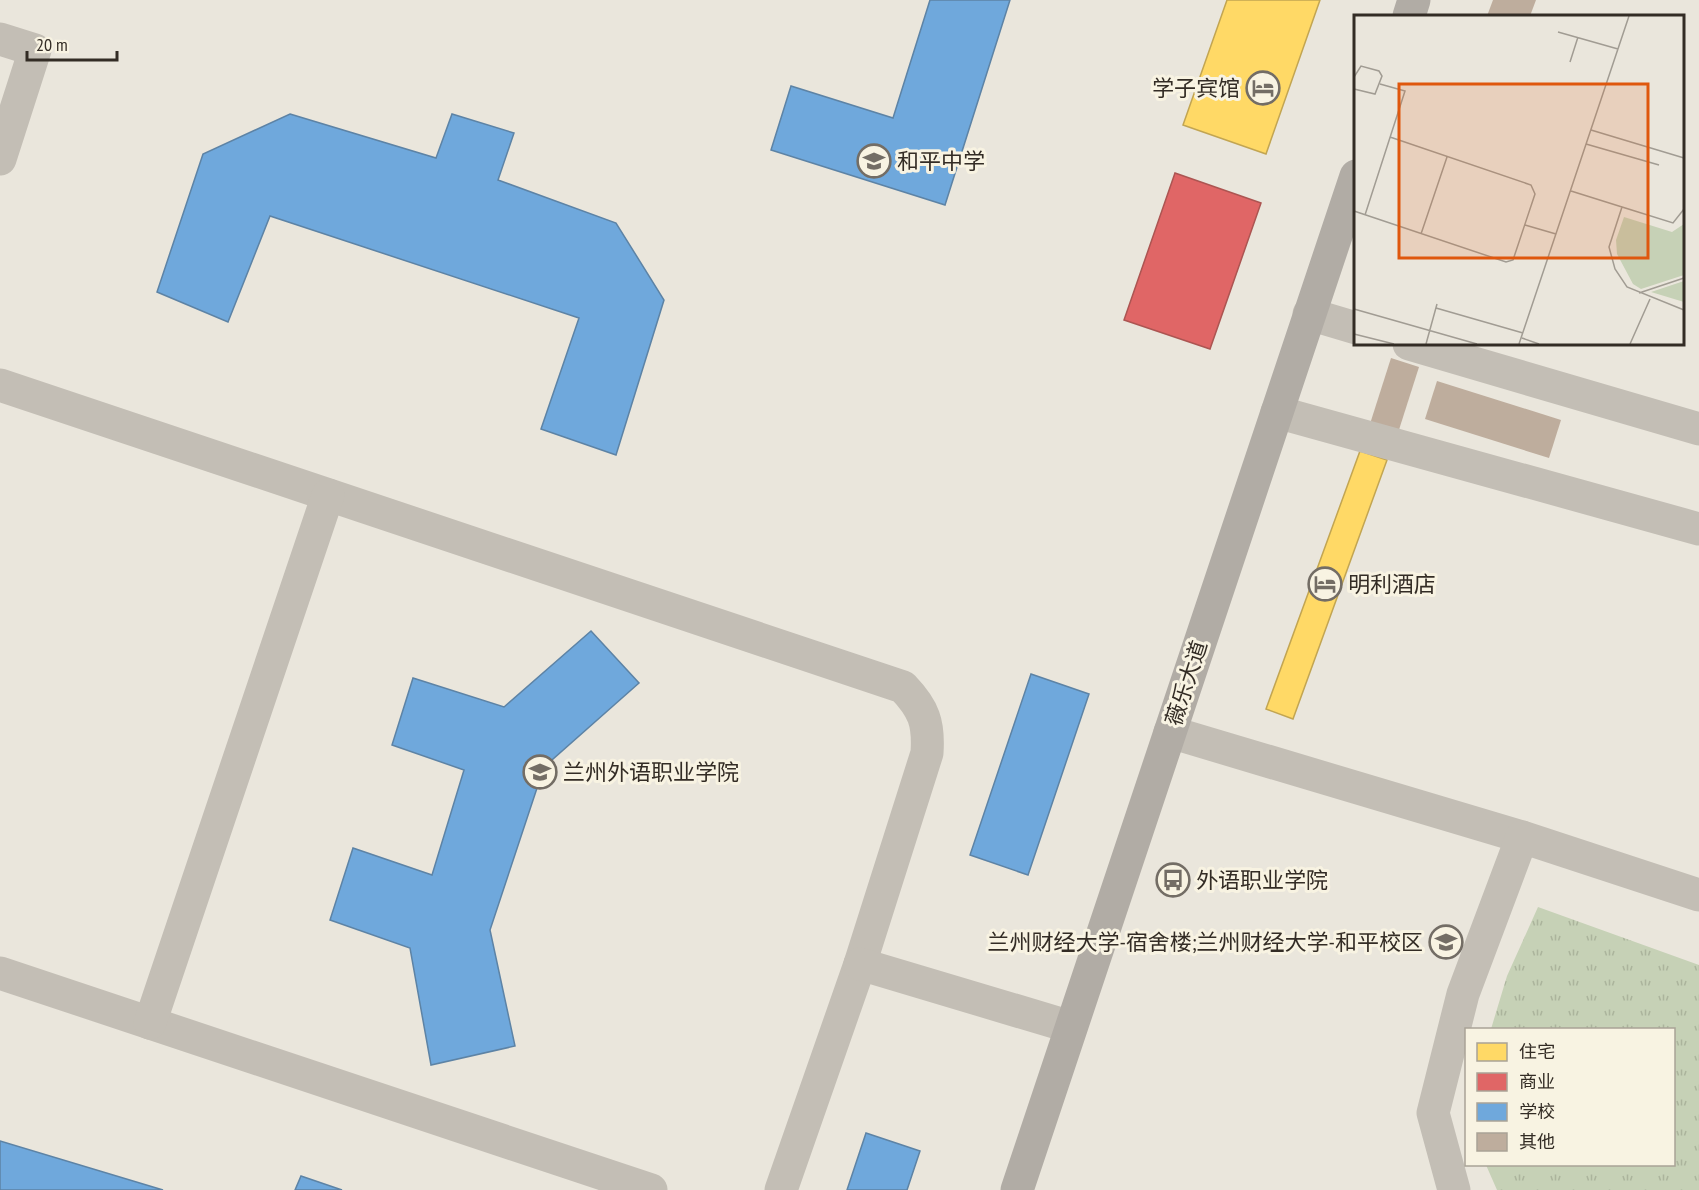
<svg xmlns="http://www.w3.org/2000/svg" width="1699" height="1190" viewBox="0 0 1699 1190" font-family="'PT Sans Narrow','Noto Sans SC',sans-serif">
	<defs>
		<pattern id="grass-tufts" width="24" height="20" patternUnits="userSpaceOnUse" patternTransform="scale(1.5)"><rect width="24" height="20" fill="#c6d1b6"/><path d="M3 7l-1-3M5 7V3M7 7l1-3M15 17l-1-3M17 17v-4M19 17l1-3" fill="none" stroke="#abb49c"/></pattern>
	</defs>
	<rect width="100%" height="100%" fill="#eae6dc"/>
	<polygon fill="url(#grass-tufts)" points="1538,907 1699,965 1699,1190 1497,1190 1486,1165 1674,1164 1674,1030 1491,1029 1507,976"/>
	<g fill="#ffd966" stroke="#c2a552" stroke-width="1.5">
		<polygon points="1227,0 1320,0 1266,154 1183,125"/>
		<polygon points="1360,451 1387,460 1293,719 1266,709"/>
	</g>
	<polygon fill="#e06666" stroke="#ac5552" stroke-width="1.5" points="1175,173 1261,203 1210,349 1124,320"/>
	<g fill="#6fa8dc" stroke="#5d83a5" stroke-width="1.5">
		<polygon points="930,0 1010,0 945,205 771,150 791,86 893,118"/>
		<polygon points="290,114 436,158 452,114 514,133 498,180 616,223 664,300 616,455 541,429 579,318 270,216 228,322 157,292 203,154"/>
		<polygon points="591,631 639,683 544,767 490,930 515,1046 431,1065 410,948 330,920 353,848 432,875 464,770 392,745 413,678 504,707"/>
		<polygon points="1031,674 1089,694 1028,875 970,855"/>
		<polygon points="866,1133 920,1151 907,1190 847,1190"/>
		<polygon points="0,1141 163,1190 0,1190"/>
		<polygon points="301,1176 342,1190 295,1190"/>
	</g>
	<g fill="#bead9d">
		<polygon points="1493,0 1536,0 1530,16 1487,16"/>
		<polygon points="1391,358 1419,367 1397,436 1369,427"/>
		<polygon points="1437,381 1561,420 1549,458 1425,419"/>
	</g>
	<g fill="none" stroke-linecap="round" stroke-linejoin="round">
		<g stroke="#c3beb5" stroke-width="33">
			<polyline points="0,39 35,50 0,159"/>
			<polyline points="1309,314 1356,328"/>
			<polyline points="1409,344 1699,429"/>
			<path d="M0,385L903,687C924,709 929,723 927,753L860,964L781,1190"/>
			<polyline points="1277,412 1699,529"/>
			<polyline points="1170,732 1522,837"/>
			<polyline points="860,964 1071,1027"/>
			<polyline points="0,973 651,1190"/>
			<polyline points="150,1023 328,495"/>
			<polyline points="1454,1190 1433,1113 1463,994 1522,837 1699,895"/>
		</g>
		<g stroke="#b1aca5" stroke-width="33">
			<polyline points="1409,16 1414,0"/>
			<polyline points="1017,1190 1356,176"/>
		</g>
	</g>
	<defs>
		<g id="hotel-ring" transform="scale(1.725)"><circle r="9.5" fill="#f8f3e2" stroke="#736d65" stroke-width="1.5"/><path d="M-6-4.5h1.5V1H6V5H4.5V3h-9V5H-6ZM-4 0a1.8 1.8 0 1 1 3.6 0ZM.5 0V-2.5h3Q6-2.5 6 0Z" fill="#736d65"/></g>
		<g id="school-ring" transform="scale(1.725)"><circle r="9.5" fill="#f8f3e2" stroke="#736d65" stroke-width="1.5"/><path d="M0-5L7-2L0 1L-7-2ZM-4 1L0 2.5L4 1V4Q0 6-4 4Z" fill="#736d65"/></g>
		<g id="university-ring" transform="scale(1.725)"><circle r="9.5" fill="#f8f3e2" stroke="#736d65" stroke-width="1.5"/><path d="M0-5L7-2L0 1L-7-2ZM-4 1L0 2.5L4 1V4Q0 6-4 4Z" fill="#736d65"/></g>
		<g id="bus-ring" transform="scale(1.725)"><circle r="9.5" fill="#f8f3e2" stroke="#736d65" stroke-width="1.5"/><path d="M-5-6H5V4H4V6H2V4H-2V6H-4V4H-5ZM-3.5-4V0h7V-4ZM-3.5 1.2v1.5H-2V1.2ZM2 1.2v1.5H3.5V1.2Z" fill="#736d65"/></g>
	</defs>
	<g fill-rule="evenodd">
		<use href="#hotel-ring" x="1263" y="88"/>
		<use href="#school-ring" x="874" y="161"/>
		<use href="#hotel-ring" x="1325" y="584"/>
		<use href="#university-ring" x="540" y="772"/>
		<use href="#bus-ring" x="1173" y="880"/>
		<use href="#university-ring" x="1446" y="942"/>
	</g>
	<g text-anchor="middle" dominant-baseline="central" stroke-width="6" stroke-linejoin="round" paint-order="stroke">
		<g font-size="22" fill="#332c25" stroke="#f8f3e2" text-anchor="start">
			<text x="1240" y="88" text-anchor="end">学子宾馆</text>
			<text x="897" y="161">和平中学</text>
			<text x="1348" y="584">明利酒店</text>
			<text x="563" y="772">兰州外语职业学院</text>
			<text x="1196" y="880">外语职业学院</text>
			<text x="1423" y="942" text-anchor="end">兰州财经大学-宿舍楼;兰州财经大学-和平校区</text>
		</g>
		<g font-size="22" fill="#332c25" stroke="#f8f3e2">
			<text transform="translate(1186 683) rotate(-72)">薇乐大道</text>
		</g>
	</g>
	<g transform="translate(1354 15)">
		<rect width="330" height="330" fill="#eae6dc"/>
		<path d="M270,202L318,217L330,209V260L287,274L279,269L263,239L262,225ZM330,266V287L297,277Z" fill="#c6d1b6"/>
		<path fill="none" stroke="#a19c93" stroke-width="1.5" d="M204,17L264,34M216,47L224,22M0,62L7,51L25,56L28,61L21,79L0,74M237,115L330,143M232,129L305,150M217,176L268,192M330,194L319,208L268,192L255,232L261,254L273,272L330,295M0,196L152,247L159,245L181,179L177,170L36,122M11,200L51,76L26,69M171,210L202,219M67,219L93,142M285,278L330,263M82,293L169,318M0,294L123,329M0,319L40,329M168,323L185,329M72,329L83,289M165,329L275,1M276,329L296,284"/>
		<path fill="#df570d" fill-opacity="0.15" stroke="#df570d" stroke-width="3" d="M45,69H294V243H45Z"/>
		<rect width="330" height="330" fill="none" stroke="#332c25" stroke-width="3"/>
	</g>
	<rect x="1465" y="1028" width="210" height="138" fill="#f8f3e2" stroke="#a9a396" stroke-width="1.5"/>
	<rect x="1477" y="1043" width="30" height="18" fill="#ffd966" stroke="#a9a396" stroke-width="1.5"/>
	<text x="1519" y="1058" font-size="18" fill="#332c25">住宅</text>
	<rect x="1477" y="1073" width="30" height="18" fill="#e06666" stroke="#a9a396" stroke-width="1.5"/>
	<text x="1519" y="1088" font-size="18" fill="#332c25">商业</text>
	<rect x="1477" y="1103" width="30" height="18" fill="#6fa8dc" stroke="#a9a396" stroke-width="1.5"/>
	<text x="1519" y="1118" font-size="18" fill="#332c25">学校</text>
	<rect x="1477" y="1133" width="30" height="18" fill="#bead9d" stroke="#a9a396" stroke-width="1.5"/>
	<text x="1519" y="1148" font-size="18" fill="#332c25">其他</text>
	<path d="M27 51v9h90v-9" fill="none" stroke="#332c25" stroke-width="3"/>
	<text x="36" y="51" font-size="18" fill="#332c25" stroke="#f8f3e2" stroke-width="4.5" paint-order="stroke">20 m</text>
</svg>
